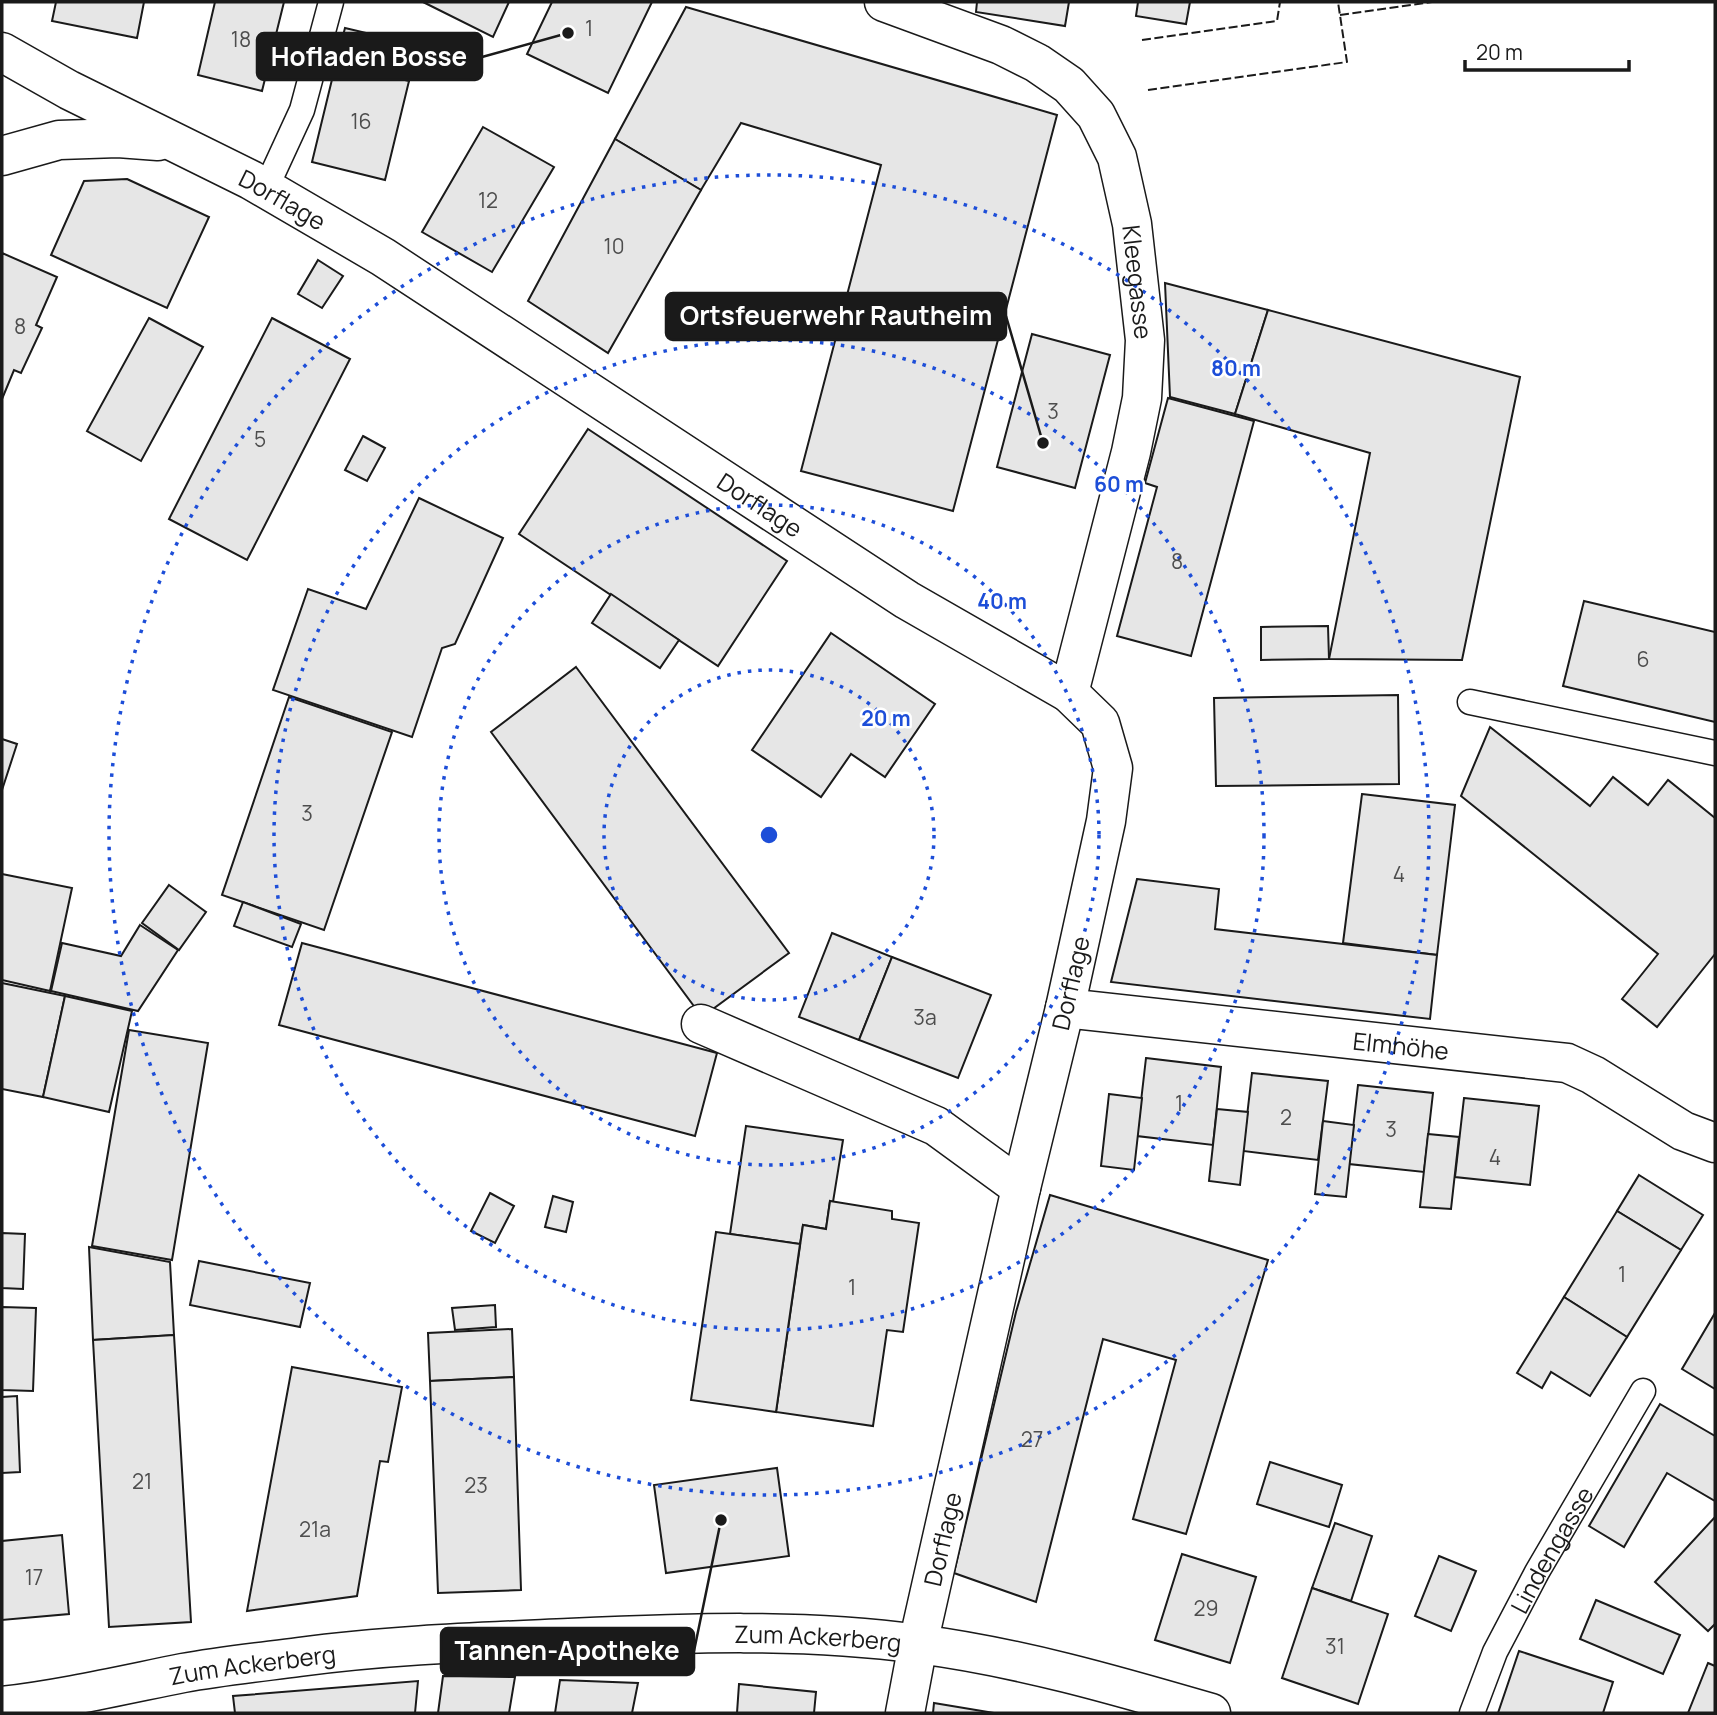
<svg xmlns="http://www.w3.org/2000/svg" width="1717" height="1715" viewBox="0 0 1717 1715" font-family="Manrope,sans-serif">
	<rect width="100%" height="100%" fill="#fff"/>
	<g fill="#e6e6e6" stroke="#1a1a1a" stroke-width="2">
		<polygon points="56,2 144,2 137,38 52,21"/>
		<polygon points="215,2 284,2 262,91 198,75"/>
		<polygon points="423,2 509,2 493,37"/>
		<polygon points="552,2 652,2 608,93 527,54"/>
		<polygon points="977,2 1069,2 1065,26 976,12"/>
		<polygon points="1138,2 1190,2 1186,24 1136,16"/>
		<polygon points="686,7 1057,115 953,511 801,471 881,165 741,123 701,190 615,139"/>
		<polygon points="345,28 417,45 409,81 336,63"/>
		<polygon points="336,63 409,81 385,180 312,162"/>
		<polygon points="483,127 554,167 492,272 422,232"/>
		<polygon points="615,139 701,190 608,353 528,301"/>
		<polygon points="127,179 209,217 167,308 51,255 84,181"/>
		<polygon points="2,253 57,277 36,325 42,328 21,373 14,370 2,399"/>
		<polygon points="318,260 343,276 322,308 298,294"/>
		<polygon points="1165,283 1268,310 1235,414 1170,397"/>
		<polygon points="1268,310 1520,377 1462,660 1329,659 1370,453 1235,414"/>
		<polygon points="149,318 203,347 141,461 87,431"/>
		<polygon points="272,318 350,359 247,560 169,519"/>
		<polygon points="1032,334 1110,355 1075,488 997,467"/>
		<polygon points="1168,398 1254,421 1191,656 1117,636 1157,487 1145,483"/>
		<polygon points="588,429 787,561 718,666 519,534"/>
		<polygon points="363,436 385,448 367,481 345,470"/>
		<polygon points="419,498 503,538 455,644 442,648 412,737 273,690 308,589 366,609"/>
		<polygon points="611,594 679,640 660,668 592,623"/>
		<polygon points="1584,601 1715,632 1715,722 1563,686"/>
		<polygon points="1328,626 1329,659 1261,660 1261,627"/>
		<polygon points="831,633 935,704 885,777 851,754 821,797 752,750"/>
		<polygon points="576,667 789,953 702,1017 491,732"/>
		<polygon points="1398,695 1399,784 1216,786 1214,698"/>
		<polygon points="289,697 392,732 324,930 222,895"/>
		<polygon points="1490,727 1590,806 1613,777 1648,805 1668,780 1715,818 1715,954 1657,1027 1622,999 1658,954 1461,796"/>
		<polygon points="2,739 17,744 2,790"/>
		<polygon points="1362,794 1455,805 1437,955 1343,943"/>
		<polygon points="2,874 72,888 50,991 2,980"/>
		<polygon points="1137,879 1219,889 1215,929 1437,955 1430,1019 1111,982"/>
		<polygon points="169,885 206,912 179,950 142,923"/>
		<polygon points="243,902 301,924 292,947 234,926"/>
		<polygon points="140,925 178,950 138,1011 51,991 62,943 121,956"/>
		<polygon points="832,933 892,957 859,1040 799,1017"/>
		<polygon points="302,943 717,1053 695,1136 279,1025"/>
		<polygon points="892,957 991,995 958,1078 859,1040"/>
		<polygon points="2,983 65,996 43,1097 2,1089"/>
		<polygon points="65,996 132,1011 109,1112 43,1097"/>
		<polygon points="129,1030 208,1043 172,1260 92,1246"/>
		<polygon points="1146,1058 1221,1067 1213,1145 1137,1136"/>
		<polygon points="1252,1073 1328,1081 1318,1160 1243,1151"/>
		<polygon points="1358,1085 1433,1093 1424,1172 1349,1164"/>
		<polygon points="1109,1094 1142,1098 1134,1170 1101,1166"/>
		<polygon points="1464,1098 1539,1106 1530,1185 1455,1177"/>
		<polygon points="1217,1109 1248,1112 1240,1185 1209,1181"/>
		<polygon points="1323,1121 1354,1125 1346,1197 1315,1194"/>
		<polygon points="746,1126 843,1140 833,1202 830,1201 826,1229 803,1225 800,1244 730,1234"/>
		<polygon points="1428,1134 1459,1137 1451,1209 1420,1207"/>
		<polygon points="1639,1175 1703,1215 1681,1250 1617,1211"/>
		<polygon points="490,1193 514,1206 495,1243 471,1231"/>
		<polygon points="1050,1195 1268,1260 1186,1534 1133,1519 1176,1360 1103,1339 1036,1602 954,1573 1016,1312"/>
		<polygon points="553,1196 573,1202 566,1232 545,1227"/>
		<polygon points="830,1201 892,1211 892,1219 919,1223 903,1332 887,1330 873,1426 776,1412 803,1225 826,1229"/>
		<polygon points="1617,1211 1681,1250 1627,1337 1564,1297"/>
		<polygon points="716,1232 800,1244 776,1412 691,1400"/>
		<polygon points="2,1233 25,1234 23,1289 2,1288"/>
		<polygon points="89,1247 170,1262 174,1335 93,1340"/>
		<polygon points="199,1261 310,1283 300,1327 190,1305"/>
		<polygon points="1564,1297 1627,1337 1590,1396 1551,1372 1542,1388 1517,1373"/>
		<polygon points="495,1305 496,1327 455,1330 452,1308"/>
		<polygon points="2,1307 36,1308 33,1391 2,1390"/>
		<polygon points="1715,1313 1715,1389 1682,1369"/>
		<polygon points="512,1329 514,1377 430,1381 428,1333"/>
		<polygon points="174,1335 191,1622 109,1627 93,1340"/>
		<polygon points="292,1367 402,1387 388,1462 380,1461 357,1596 247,1611"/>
		<polygon points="514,1377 521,1590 438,1593 430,1381"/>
		<polygon points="17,1396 20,1472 2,1473 2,1397"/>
		<polygon points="1660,1404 1715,1436 1715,1501 1667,1473 1624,1547 1589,1526"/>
		<polygon points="1270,1462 1342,1485 1329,1527 1257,1504"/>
		<polygon points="777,1468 789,1556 666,1573 654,1485"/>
		<polygon points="1715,1517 1715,1624 1708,1631 1655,1582"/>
		<polygon points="1335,1523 1372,1536 1351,1601 1312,1588"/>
		<polygon points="62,1535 69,1614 2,1620 2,1541"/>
		<polygon points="1182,1554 1256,1577 1230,1663 1155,1640"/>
		<polygon points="1439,1556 1476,1571 1451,1631 1415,1616"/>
		<polygon points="1312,1588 1388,1614 1358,1704 1282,1678"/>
		<polygon points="1596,1600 1680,1635 1663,1674 1580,1639"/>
		<polygon points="1519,1651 1613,1682 1603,1713 1498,1713"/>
		<polygon points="1708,1663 1715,1666 1715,1713 1688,1713"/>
		<polygon points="443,1676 515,1677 509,1713 438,1713"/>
		<polygon points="560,1680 638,1683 632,1713 555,1713"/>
		<polygon points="418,1681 415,1713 235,1713 233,1696"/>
		<polygon points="739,1684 816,1692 814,1713 737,1713"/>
		<polygon points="934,1703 994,1713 933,1713"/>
	</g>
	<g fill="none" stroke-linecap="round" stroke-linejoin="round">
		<g stroke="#1a1a1a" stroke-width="27">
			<g id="service">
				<polyline points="266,188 302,110 331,2"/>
				<polyline points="1470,702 1715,753"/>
				<path id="s1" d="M1472,1713L1495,1652L1537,1572L1643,1391"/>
			</g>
		</g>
		<g stroke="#1a1a1a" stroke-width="41">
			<g id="minor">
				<path id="s2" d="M884,2L1001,45L1037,63L1069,85L1096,115L1117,157L1132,224L1145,340L1142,398L1131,452L1069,693"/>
				<path id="s3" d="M2,52L69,90L251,180L383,257L907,600L1069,693L1100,723L1113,768L1106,821L1065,1008L1021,1188L918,1644L905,1713"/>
				<polyline points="2,156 59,140 118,138 158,141"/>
				<path id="s4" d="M1065,1008L1567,1063L1593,1075L1683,1131L1715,1143"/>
				<polyline points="701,1024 936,1126 1021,1188"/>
			</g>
		</g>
		<g stroke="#1a1a1a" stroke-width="41">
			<g id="tertiary">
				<path id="s5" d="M2,1706C63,1699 123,1685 183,1673C221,1666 260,1662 299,1657C388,1645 479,1642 569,1638C685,1633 802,1628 918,1644C1018,1657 1115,1685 1211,1713"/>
			</g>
		</g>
		<use href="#service" stroke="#fff" stroke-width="24"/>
		<use href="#minor" stroke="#fff" stroke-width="38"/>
		<use href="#tertiary" stroke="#fff" stroke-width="38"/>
		<g stroke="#1a1a1a" stroke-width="2" stroke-dasharray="9 3.5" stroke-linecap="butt">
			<polyline points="1340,15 1432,2"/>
			<polyline points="1142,40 1277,21 1280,2"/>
			<polyline points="1148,90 1347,62 1338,2"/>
		</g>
	</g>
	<g fill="none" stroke="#1d4ed8" stroke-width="3.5" stroke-dasharray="3.5 7">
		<circle cx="769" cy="835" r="165"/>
		<circle cx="769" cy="835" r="330"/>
		<circle cx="769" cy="835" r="495"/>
		<circle cx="769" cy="835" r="660"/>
	</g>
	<g text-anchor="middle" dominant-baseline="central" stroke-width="5" stroke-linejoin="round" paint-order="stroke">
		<g font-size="21" fill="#4d4d4d">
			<text x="589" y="28">1</text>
			<text x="241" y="39">18</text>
			<text x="361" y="121">16</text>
			<text x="488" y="200">12</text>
			<text x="614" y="246">10</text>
			<text x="20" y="326">8</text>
			<text x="1053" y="411">3</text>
			<text x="260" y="439">5</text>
			<text x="1177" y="561">8</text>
			<text x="1643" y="659">6</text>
			<text x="307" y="813">3</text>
			<text x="1399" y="874">4</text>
			<text x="925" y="1017">3a</text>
			<text x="1179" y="1103">1</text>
			<text x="1286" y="1117">2</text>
			<text x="1391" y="1129">3</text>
			<text x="1495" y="1157">4</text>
			<text x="1622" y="1274">1</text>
			<text x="852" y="1287">1</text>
			<text x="1032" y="1439">27</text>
			<text x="142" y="1481">21</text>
			<text x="476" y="1485">23</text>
			<text x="315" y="1529">21a</text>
			<text x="34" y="1577">17</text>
			<text x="1206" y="1608">29</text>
			<text x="1335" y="1646">31</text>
		</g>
		<g font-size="24" fill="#1a1a1a" stroke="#fff">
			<text stroke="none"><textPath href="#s3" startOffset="317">Dorflage</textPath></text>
			<text stroke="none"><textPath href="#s2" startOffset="418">Kleegasse</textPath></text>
			<text stroke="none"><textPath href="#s3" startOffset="884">Dorflage</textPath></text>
			<text transform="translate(1070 983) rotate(-77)">Dorflage</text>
			<text stroke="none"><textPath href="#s4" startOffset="338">Elmhöhe</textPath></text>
			<text transform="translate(942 1539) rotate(-77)">Dorflage</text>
			<text stroke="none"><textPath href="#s1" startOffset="182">Lindengasse</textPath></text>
			<text stroke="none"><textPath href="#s5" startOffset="821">Zum Ackerberg</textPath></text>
			<text stroke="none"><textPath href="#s5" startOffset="254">Zum Ackerberg</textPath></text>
		</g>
	</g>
	<circle cx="769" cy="835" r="10" fill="#1d4ed8" stroke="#fff" stroke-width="3.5"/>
	<g font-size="21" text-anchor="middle" font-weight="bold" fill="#1d4ed8" stroke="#fff" stroke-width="5" stroke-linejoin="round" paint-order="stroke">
		<text x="1236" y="376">80 m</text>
		<text x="1119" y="492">60 m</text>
		<text x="1002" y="609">40 m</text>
		<text x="886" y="726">20 m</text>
	</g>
	<path fill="none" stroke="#1a1a1a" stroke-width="2.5" d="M568 33L482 57M1043 443L1006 316M721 1520L694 1651"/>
	<g fill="#1a1a1a" stroke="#fff" stroke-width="2.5">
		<circle cx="568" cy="33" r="7"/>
		<circle cx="1043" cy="443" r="7"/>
		<circle cx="721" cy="1520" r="7"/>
	</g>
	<g fill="#1a1a1a" stroke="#1a1a1a" stroke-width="2.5">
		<rect x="257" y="33" width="225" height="47" rx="7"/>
		<rect x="666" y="293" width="340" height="47" rx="7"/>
		<rect x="441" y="1628" width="253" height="47" rx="7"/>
	</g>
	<g font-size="26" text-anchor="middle" font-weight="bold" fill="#fff">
		<text x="369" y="66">Hofladen Bosse</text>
		<text x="836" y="325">Ortsfeuerwehr Rautheim</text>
		<text x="567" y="1660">Tannen-Apotheke</text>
	</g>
	<rect width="1717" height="1715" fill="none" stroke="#1a1a1a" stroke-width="7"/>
	<path d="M1465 60v10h164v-10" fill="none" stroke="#1a1a1a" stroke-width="3.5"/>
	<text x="1476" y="60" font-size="21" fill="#1a1a1a" stroke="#ffffff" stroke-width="5" paint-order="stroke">20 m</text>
</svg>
